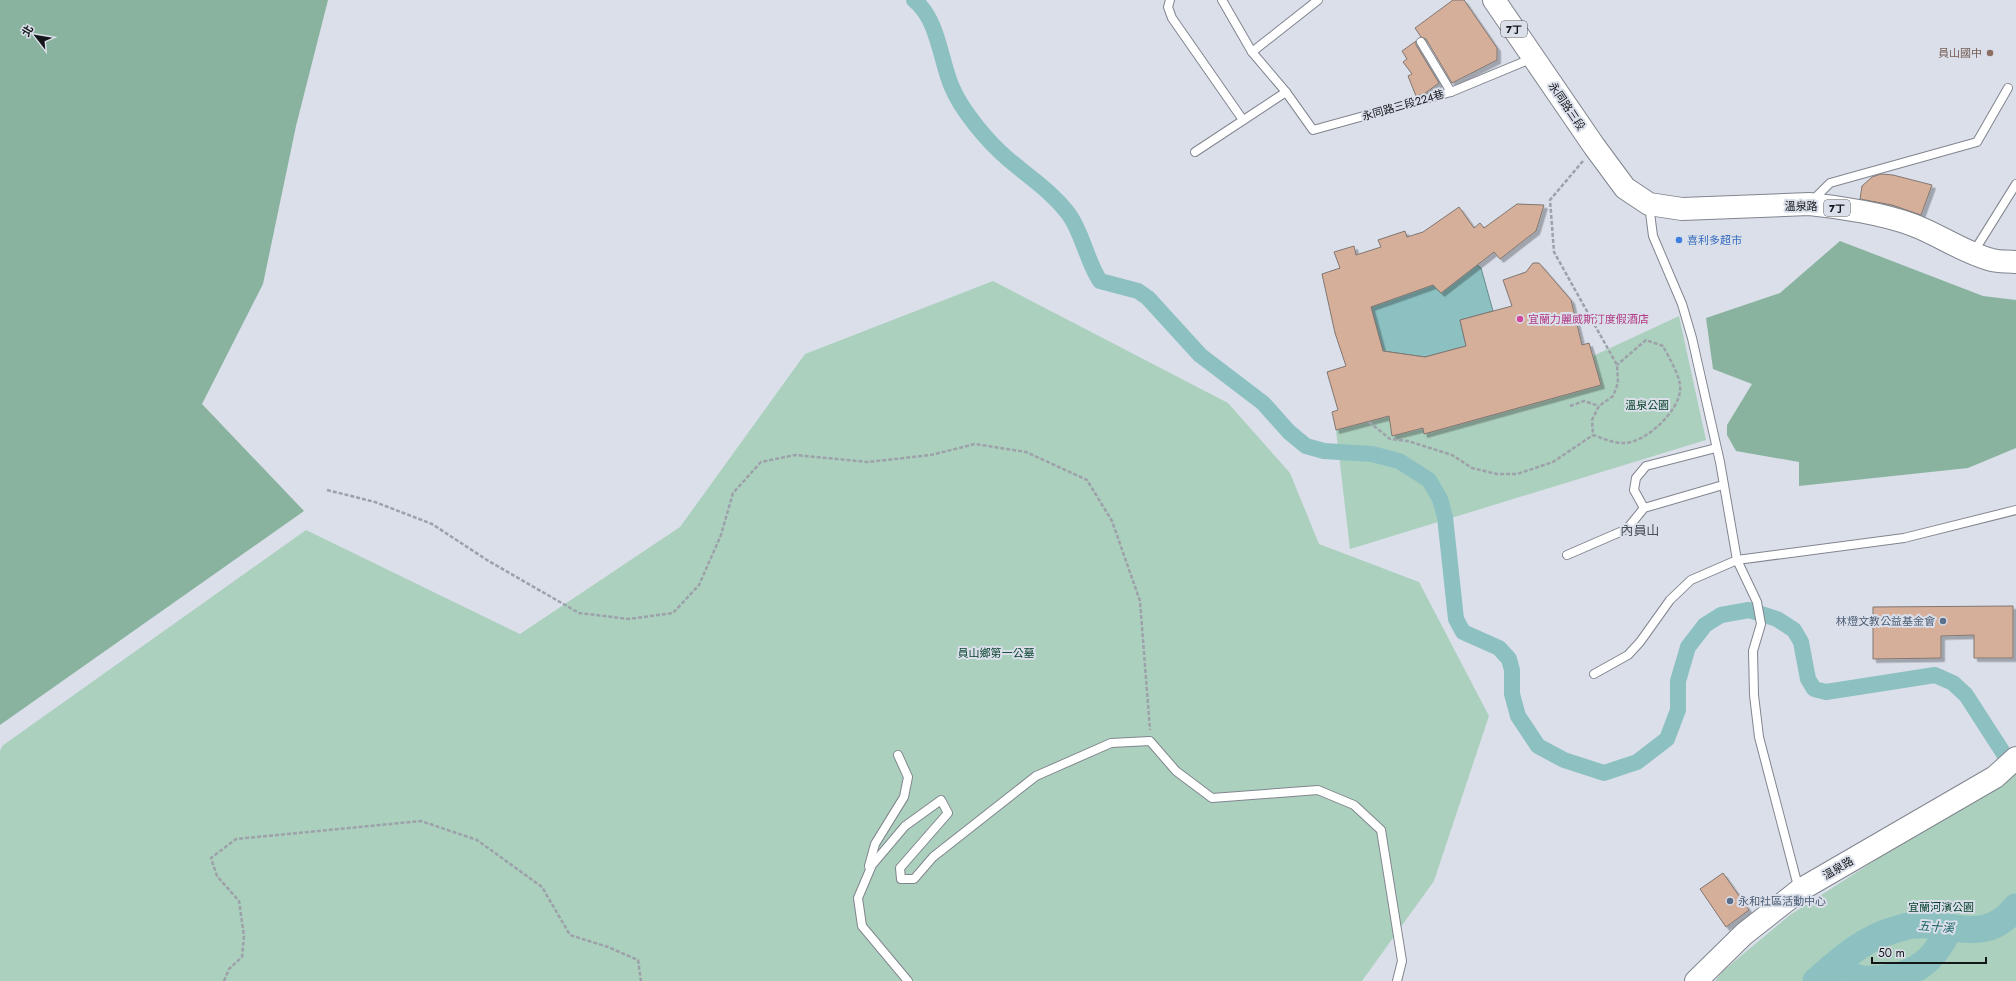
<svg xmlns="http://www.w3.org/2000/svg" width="2016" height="981" viewBox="0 0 2016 981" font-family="Jost,'Noto Sans TC',sans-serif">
	<defs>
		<filter id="shadow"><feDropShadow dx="3.5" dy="3.5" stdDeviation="0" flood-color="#0004"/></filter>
	</defs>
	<rect width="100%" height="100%" fill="#dadfea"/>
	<g fill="#acd0be">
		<polygon points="993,281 1228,403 1290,473 1319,544 1419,582 1489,716 1434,881 1362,981 0,981 0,751 2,746 306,530 520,634 680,527 805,354"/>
		<polygon points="1679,316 1706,440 1350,549 1336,430 1389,416 1393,436 1601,385 1593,356"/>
		<polygon points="2016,770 2016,981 1715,981 1723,971 1790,915"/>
	</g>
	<g fill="#89b39e">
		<polygon points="0,0 328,0 296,126 263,284 202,404 304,511 0,725"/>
		<polygon points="1840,241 1983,296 2016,300 2016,448 1968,468 1799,486 1799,462 1736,451 1727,435 1727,425 1752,384 1713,369 1706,318 1780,293"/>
	</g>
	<polygon fill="#8cc0c1" stroke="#688d8e" points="1477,265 1481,268 1493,311 1460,320 1466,346 1425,357 1383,351 1371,307"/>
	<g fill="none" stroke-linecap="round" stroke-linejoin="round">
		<path stroke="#8cc0c1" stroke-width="16" d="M914,0C938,19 940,58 951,85C961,110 987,141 1008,159C1029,177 1051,191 1068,213C1083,233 1086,260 1100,281L1138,291L1148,298L1200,355L1263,403L1289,432L1306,446L1324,451L1372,454L1399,461L1429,480L1440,499L1445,517L1456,619L1463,632L1499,648L1509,659L1512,670V694L1518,716L1538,746L1564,760L1604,773L1637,762L1667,739L1678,710V681L1688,647L1705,625L1721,615L1749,610L1777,619L1794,630L1801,642L1808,679L1814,689L1826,692L1935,675L1953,683L1966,695L2004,754L2016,766"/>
		<g stroke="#8cc0c1" stroke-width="27">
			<path d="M1831,968C1841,972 1852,977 1863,979C1906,981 1933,966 1949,928"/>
			<path d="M1816,981C1839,961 1864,938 1894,930C1901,928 1908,925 1915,925C1954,922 1985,946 2016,907"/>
		</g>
	</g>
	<g fill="#d6af9a" stroke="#817671" filter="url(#shadow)">
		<polygon points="1453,0 1464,0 1497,48 1497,60 1452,83 1426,39 1421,37 1415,28"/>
		<polygon points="1416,41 1416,45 1439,83 1424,94 1416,96 1408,76 1412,74 1403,62 1407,59 1402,51"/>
		<polygon points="1881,174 1893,175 1932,185 1921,215 1892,205 1860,199 1862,186 1872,177"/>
		<polygon points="1517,204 1544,205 1536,231 1500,259 1494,252 1441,293 1433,285 1371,307 1383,351 1425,357 1466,346 1460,320 1512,306 1503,280 1526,272 1533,263 1539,263 1571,300 1582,345 1589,343 1601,385 1424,434 1423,428 1392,436 1389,416 1336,430 1332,412 1338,410 1327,372 1346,366 1335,333 1322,274 1340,268 1334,252 1354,246 1356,255 1381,247 1378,240 1405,231 1407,237 1423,232 1459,207 1474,228 1480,223 1484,228"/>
		<polygon points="2013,606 2013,658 1974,658 1974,635 1941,636 1941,658 1873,659 1873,607"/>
		<polygon points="1723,873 1749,910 1726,927 1700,889"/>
	</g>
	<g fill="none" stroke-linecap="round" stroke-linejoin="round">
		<g stroke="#80858e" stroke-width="10">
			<g id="lane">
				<polyline points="1170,0 1168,7 1172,18 1243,120"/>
				<polyline points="1222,0 1252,52 1286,92 1313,130 1451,92 1533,58"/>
				<polyline points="1421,42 1451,92"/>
				<polyline points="1252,52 1318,0"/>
				<polyline points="1195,152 1286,92"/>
				<polyline points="1811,202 1830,183 1977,142 2008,88"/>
				<polyline points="1649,205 1653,236 1682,304 1692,338 1720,462 1737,560 1757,602 1761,624 1753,651 1754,695 1759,737 1799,890"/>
				<polyline points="1973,253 2016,184"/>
				<polyline points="1644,508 1634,490 1636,478 1646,466 1716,448"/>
				<polyline points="1567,555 1627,529 1644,508 1723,485"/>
				<polyline points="1594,674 1628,655 1640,642 1670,600 1691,580 1737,560 1904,538 2016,510"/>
				<polyline points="869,866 875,844 904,797 908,777 898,755"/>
				<polyline points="908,981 862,926 858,898 872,865 905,826 941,800 948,813 900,868 901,879 914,879 933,857 1036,776 1111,743 1150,741 1176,771 1212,798 1318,790 1354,805 1381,830 1402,961 1397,981"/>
			</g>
		</g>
		<g stroke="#80858e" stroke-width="24">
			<polyline id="secondary" points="1696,981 1744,934 1800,890 1995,777 2016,758"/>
		</g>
		<g stroke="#80858e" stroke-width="24">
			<path id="primary" d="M1494,0L1594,146L1625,188L1649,204L1682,209L1809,204C1840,207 1884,214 1913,225C1940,235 1964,253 1992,260C1999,262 2008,261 2016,262"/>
		</g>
		<g stroke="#9da1a9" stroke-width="2.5" stroke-dasharray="4 2" stroke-linecap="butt">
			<path d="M1583,161L1550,200L1554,252L1617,365L1618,383L1613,396L1599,406L1592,420L1593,435C1602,438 1615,444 1625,443C1646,442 1678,412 1680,391C1682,378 1669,358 1663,346L1646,340L1617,365"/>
			<polyline points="1570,406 1584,401 1599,406"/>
			<polyline points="1369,422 1390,439 1408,441 1452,455 1472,468 1497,474 1517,474 1553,462 1593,435"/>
			<polyline points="327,490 375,502 432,524 487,560 579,613 629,619 673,613 699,585 721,535 733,493 761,462 795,455 868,462 931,455 975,444 1026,452 1087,480 1112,521 1140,601 1150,730"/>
			<polyline points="224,981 229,969 242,957 244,936 239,901 217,876 211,858 236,839 421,821 477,840 542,887 570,935 608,947 638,960 641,981"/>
		</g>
		<use href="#lane" stroke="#fff" stroke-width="8"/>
		<use href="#secondary" stroke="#fff" stroke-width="22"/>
		<use href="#primary" stroke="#fff" stroke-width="22"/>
	</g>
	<circle fill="#8d6e63" stroke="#dadfea" stroke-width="1.5" cx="1990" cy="53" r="4"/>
	<circle fill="#3f7fe0" stroke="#dadfea" stroke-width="1.5" cx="1679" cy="240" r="4"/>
	<circle fill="#d1479c" stroke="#dadfea" stroke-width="1.5" cx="1520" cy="319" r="4"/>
	<g fill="#5c6f8a" stroke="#dadfea" stroke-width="1.5">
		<circle cx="1943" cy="621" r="4"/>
		<circle cx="1730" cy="901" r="4"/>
	</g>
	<g text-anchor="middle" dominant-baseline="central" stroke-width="4" stroke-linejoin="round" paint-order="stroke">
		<g fill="#dadfea" stroke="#4f5257" stroke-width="1">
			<rect x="1501" y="21" width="26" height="16" rx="3"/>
			<rect x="1824" y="200" width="26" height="16" rx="3"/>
		</g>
		<g font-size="10" font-weight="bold" fill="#131518">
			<text x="1514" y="29">7丁</text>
			<text x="1837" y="208">7丁</text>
		</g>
		<g font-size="11" fill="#785e54" stroke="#dadfea" text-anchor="end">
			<text x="1982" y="53">員山國中</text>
		</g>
		<g font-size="11" fill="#131518" stroke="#dadfea">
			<text transform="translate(1403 105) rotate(-16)">永同路三段224巷</text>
			<text transform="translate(1567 106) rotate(56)">永同路三段</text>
			<text x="1801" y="206">溫泉路</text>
			<text transform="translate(1838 868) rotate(-30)">溫泉路</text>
		</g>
		<g font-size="11" fill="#366cbe" stroke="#dadfea" text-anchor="start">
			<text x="1687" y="240">喜利多超市</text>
		</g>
		<g font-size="11" fill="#b23c85" stroke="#dadfea" text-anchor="start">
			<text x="1528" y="319">宜蘭力麗威斯汀度假酒店</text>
		</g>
		<g font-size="11" fill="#07412c" stroke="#dadfea">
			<text x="1647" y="405">溫泉公園</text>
			<text x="996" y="653">員山鄉第一公墓</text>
			<text x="1941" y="907">宜蘭河濱公園</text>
		</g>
		<g font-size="11" fill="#4e5e75" stroke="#dadfea" text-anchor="end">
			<text x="1935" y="621">林燈文教公益基金會</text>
			<text x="1738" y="901" text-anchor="start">永和社區活動中心</text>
		</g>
		<g font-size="12" font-style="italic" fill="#175f60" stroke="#dadfea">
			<text transform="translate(1936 927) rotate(4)">五十溪</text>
		</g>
		<g font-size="13" fill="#4a4e57" stroke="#dadfea">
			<text x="1640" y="530">內員山</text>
		</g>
	</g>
	<g transform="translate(36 36) rotate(301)" stroke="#dadfea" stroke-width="3" paint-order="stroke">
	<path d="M0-3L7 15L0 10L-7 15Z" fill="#131518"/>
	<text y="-6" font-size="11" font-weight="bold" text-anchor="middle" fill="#131518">北</text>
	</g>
	<path d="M1872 957v6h114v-6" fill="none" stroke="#131518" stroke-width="2"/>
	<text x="1878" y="957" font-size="12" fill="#131518" stroke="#dadfea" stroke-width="3" paint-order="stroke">50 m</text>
</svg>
